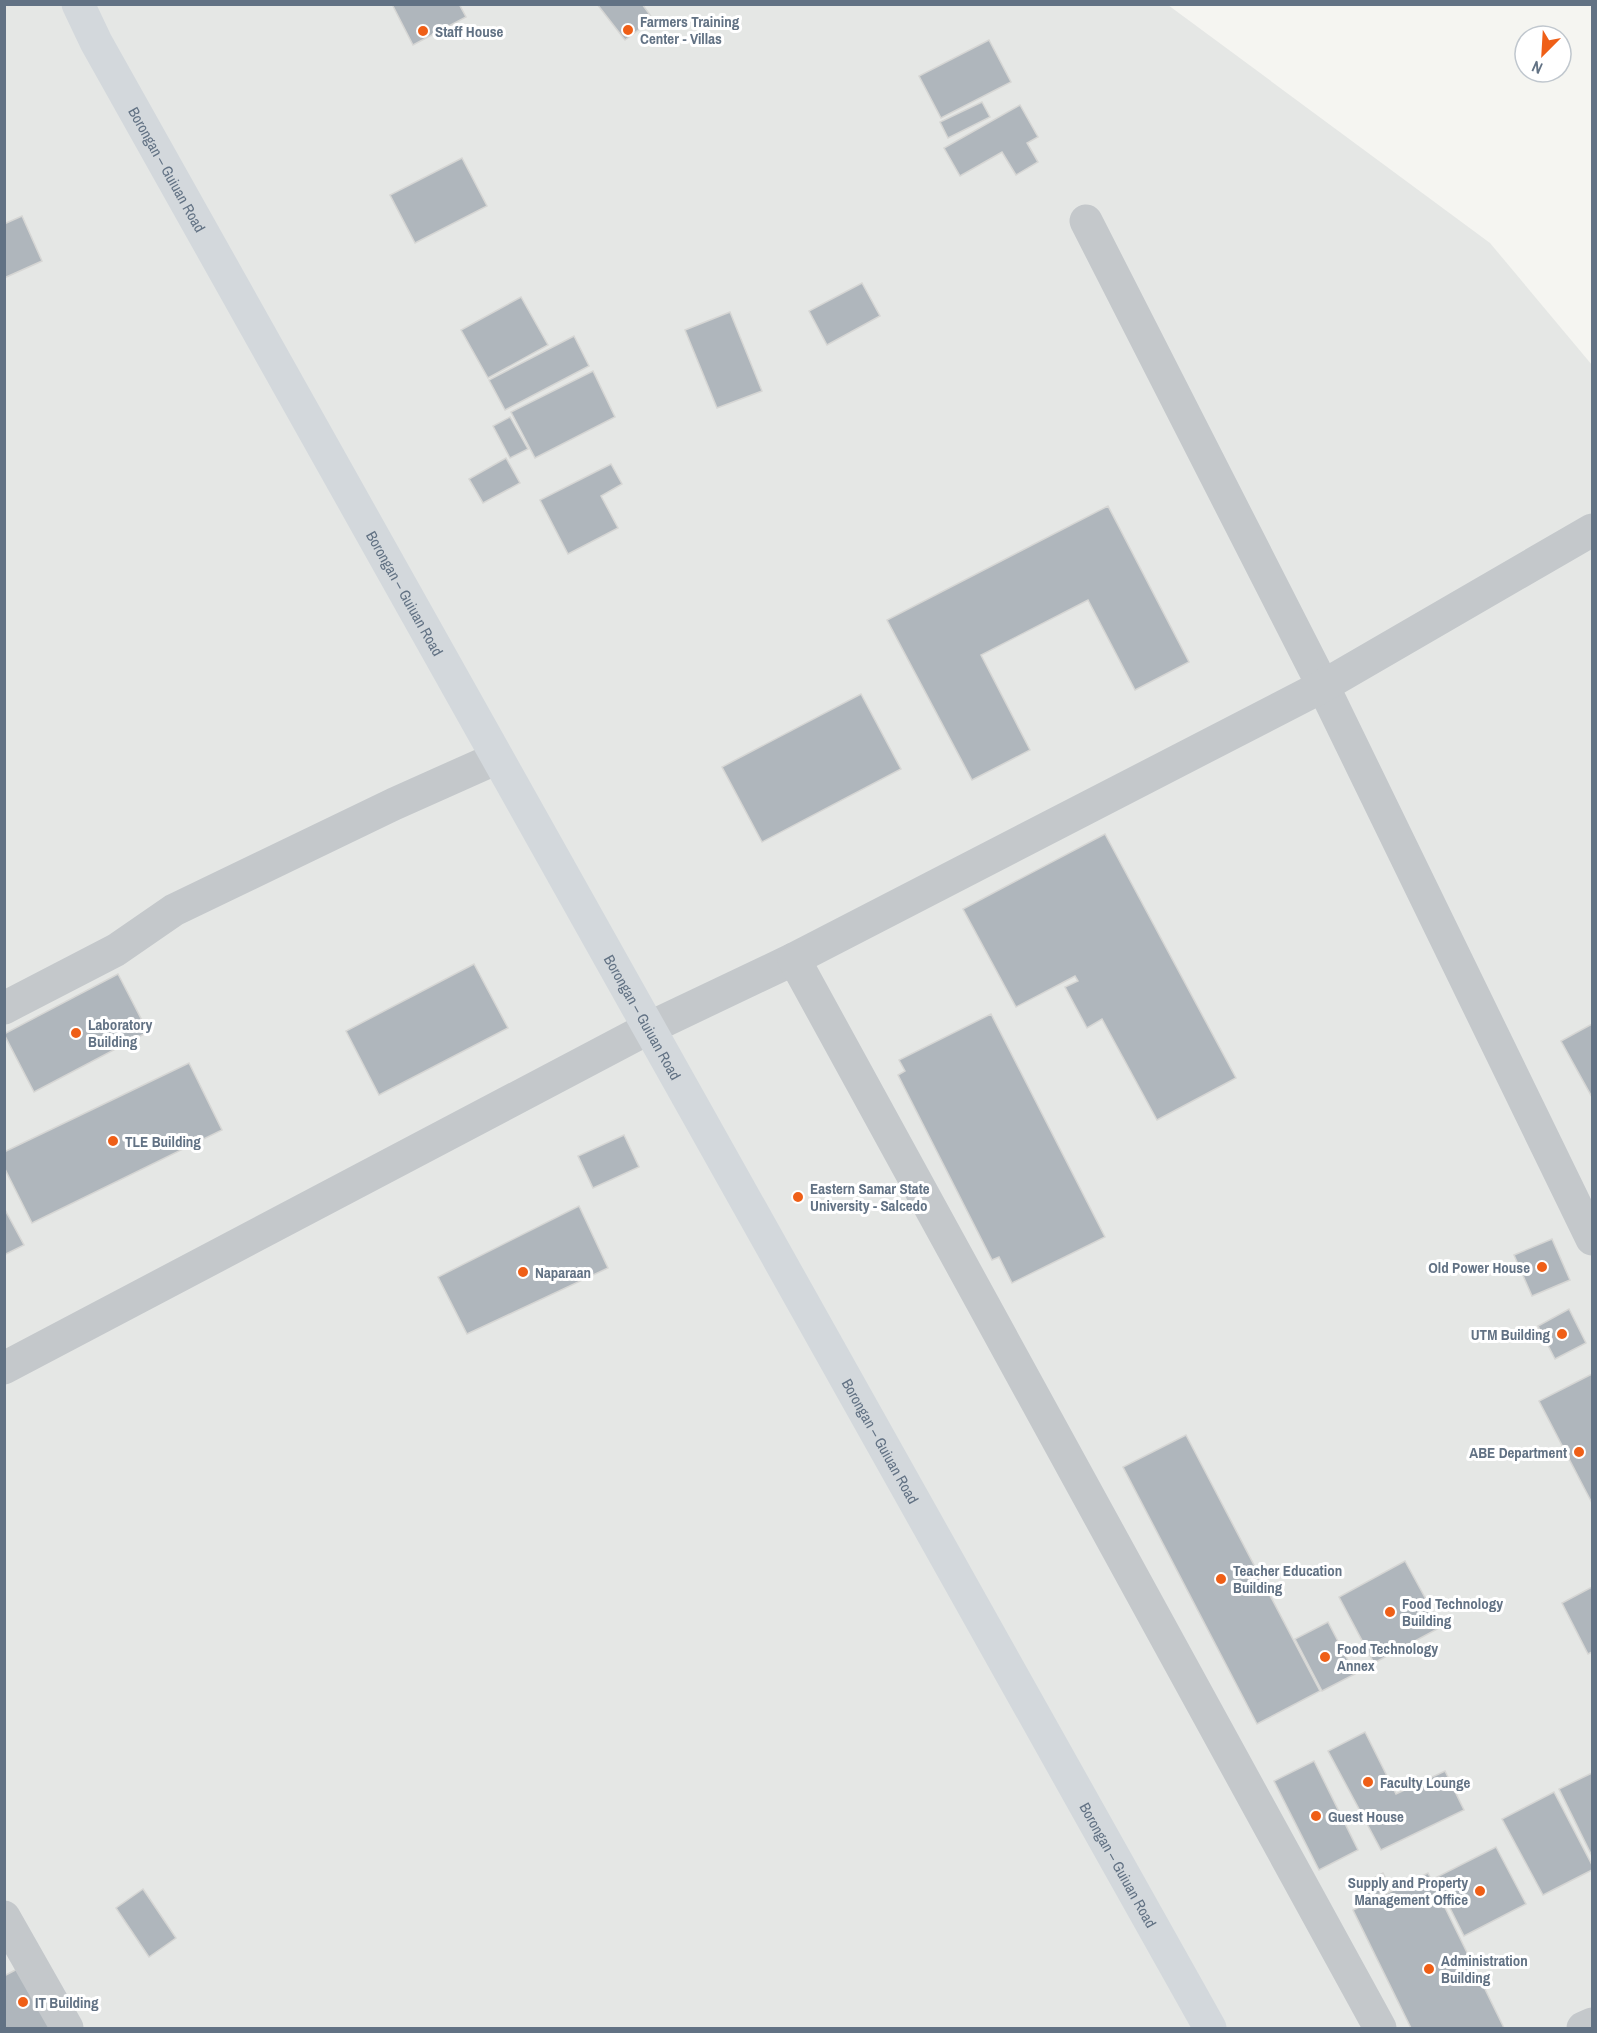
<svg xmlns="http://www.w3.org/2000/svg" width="1597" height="2033" viewBox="0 0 1597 2033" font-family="'Archivo Narrow',sans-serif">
	<rect width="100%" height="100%" fill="#f5f5f1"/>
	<polygon fill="#e5e7e5" points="5,5 1168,5 1490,243 1592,365 1592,2028 5,2028"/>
	<g fill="#afb6bc" stroke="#d6d6d4" stroke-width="1.5">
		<polygon points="392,4 459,4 466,17 413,45"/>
		<polygon points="597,4 642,4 653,19 625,40"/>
		<polygon points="989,40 1011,82 941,118 919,76"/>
		<polygon points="982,102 990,117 948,138 940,122"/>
		<polygon points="1020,105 1038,137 1027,143 1038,162 1016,175 1002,152 960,176 944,148"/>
		<polygon points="462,158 487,206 415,243 390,195"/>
		<polygon points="22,216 42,261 4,278 4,224"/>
		<polygon points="862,283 880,316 827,345 809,311"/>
		<polygon points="521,297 548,345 488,378 461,330"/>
		<polygon points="730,312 762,391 717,408 685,330"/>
		<polygon points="574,336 589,366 505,410 489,380"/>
		<polygon points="593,371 615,417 535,458 511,412"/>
		<polygon points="510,417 528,449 510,458 493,426"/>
		<polygon points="506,458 520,483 483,503 469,479"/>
		<polygon points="611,464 622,484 601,496 618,528 568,554 540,500"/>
		<polygon points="1108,506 1189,662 1135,690 1088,600 981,655 1030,750 972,780 887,620"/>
		<polygon points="861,694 901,769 762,842 722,767"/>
		<polygon points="1105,834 1236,1078 1157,1120 1102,1019 1087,1028 1065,987 1078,981 1075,976 1016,1007 963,909"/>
		<polygon points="474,964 508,1028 379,1095 346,1031"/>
		<polygon points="118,974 148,1032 34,1092 4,1034"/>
		<polygon points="991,1014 1105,1237 1012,1283 999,1257 992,1260 898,1075 905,1071 899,1060"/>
		<polygon points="1592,1024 1592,1097 1561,1041"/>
		<polygon points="189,1063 222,1130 32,1223 4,1167 4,1152"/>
		<polygon points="624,1135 639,1167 593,1188 578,1156"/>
		<polygon points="579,1206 608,1268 467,1334 438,1277"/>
		<polygon points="4,1208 24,1245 4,1255"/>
		<polygon points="1552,1239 1570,1280 1532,1296 1514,1255"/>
		<polygon points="1569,1309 1586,1343 1555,1359 1538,1326"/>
		<polygon points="1592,1374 1592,1503 1539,1401"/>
		<polygon points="1186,1435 1320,1691 1257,1724 1123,1467"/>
		<polygon points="1405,1561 1441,1627 1374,1663 1339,1597"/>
		<polygon points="1592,1587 1592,1652 1588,1654 1562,1603"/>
		<polygon points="1328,1622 1355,1674 1322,1691 1295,1639"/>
		<polygon points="1365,1732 1396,1794 1445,1771 1464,1810 1381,1850 1328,1751"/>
		<polygon points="1314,1761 1358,1850 1319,1870 1274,1781"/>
		<polygon points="1592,1773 1592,1856 1559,1789"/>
		<polygon points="1554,1792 1592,1865 1592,1870 1543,1895 1502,1819"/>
		<polygon points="1496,1847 1526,1904 1464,1936 1435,1878"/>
		<polygon points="1383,1873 1391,1888 1367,1901 1359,1886"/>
		<polygon points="1428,1873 1504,2028 1411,2028 1353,1910"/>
		<polygon points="143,1889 176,1938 149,1957 116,1908"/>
		<polygon points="21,1967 55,2028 4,2028 4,1976"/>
	</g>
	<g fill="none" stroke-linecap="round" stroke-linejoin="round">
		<g stroke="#c4c8cb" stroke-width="33">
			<polyline points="1086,221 1323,686 1592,1239"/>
			<polyline points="4,1008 116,950 174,910 394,804 497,758"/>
			<polyline points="4,1368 649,1028 794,959"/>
			<polyline points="4,1917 67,2028"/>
			<polyline points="1380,2028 794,959 1323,686 1592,530"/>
			<polyline points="1583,2028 1592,2024"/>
		</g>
		<path stroke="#d3d8dc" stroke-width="33" id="s1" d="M78,4L96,42L1210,2028"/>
	</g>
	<g fill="#ef5f17" stroke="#fff" stroke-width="2">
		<circle cx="628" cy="30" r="6"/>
		<circle cx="423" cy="31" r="6"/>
		<circle cx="76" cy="1033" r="6"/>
		<circle cx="113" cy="1141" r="6"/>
		<circle cx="798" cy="1197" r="6"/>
		<circle cx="1542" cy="1267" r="6"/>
		<circle cx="523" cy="1272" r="6"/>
		<circle cx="1562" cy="1334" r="6"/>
		<circle cx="1579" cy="1452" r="6"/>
		<circle cx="1221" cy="1579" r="6"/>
		<circle cx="1390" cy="1612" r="6"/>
		<circle cx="1325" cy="1657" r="6"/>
		<circle cx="1368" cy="1782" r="6"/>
		<circle cx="1316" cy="1816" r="6"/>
		<circle cx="1480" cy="1891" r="6"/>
		<circle cx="1429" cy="1969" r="6"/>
		<circle cx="23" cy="2002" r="6"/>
	</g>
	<g text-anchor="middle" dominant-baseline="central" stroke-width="6" stroke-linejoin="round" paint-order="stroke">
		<g font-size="15" font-weight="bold" fill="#627284" stroke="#fff" text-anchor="start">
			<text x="640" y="21">Farmers Training<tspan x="640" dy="17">Center - Villas</tspan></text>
			<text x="435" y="31">Staff House</text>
			<text x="88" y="1024">Laboratory<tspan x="88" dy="17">Building</tspan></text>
			<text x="125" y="1141">TLE Building</text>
			<text x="810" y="1188">Eastern Samar State<tspan x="810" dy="17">University - Salcedo</tspan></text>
			<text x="1530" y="1267" text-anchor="end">Old Power House</text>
			<text x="535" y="1272">Naparaan</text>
			<text x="1550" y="1334" text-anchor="end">UTM Building</text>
			<text x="1567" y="1452" text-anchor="end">ABE Department</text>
			<text x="1233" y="1570">Teacher Education<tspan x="1233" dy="17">Building</tspan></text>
			<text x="1402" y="1603">Food Technology<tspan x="1402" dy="17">Building</tspan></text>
			<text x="1337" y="1648">Food Technology<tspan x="1337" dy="17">Annex</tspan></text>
			<text x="1380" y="1782">Faculty Lounge</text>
			<text x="1328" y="1816">Guest House</text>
			<text x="1468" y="1882" text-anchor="end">Supply and Property<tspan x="1468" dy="17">Management Office</tspan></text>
			<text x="1441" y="1960">Administration<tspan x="1441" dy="17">Building</tspan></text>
			<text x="35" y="2002">IT Building</text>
		</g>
		<g font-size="15" fill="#627284" stroke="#fff">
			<text stroke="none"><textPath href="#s1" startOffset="188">Borongan – Guiuan Road</textPath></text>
			<text stroke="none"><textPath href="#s1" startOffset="674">Borongan – Guiuan Road</textPath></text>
			<text stroke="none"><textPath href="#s1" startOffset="1160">Borongan – Guiuan Road</textPath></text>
			<text stroke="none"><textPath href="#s1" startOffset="1646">Borongan – Guiuan Road</textPath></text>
			<text stroke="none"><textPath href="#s1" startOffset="2132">Borongan – Guiuan Road</textPath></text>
		</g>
	</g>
	<rect width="1597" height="2033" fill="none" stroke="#627284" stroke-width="12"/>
	<g transform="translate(1543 54) rotate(204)"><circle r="28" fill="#ffffff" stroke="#c0c7ce" stroke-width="1.5"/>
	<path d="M0-4.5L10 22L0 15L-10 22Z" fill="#ef5f17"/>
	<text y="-9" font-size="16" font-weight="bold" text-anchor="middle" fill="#627284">N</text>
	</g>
</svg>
